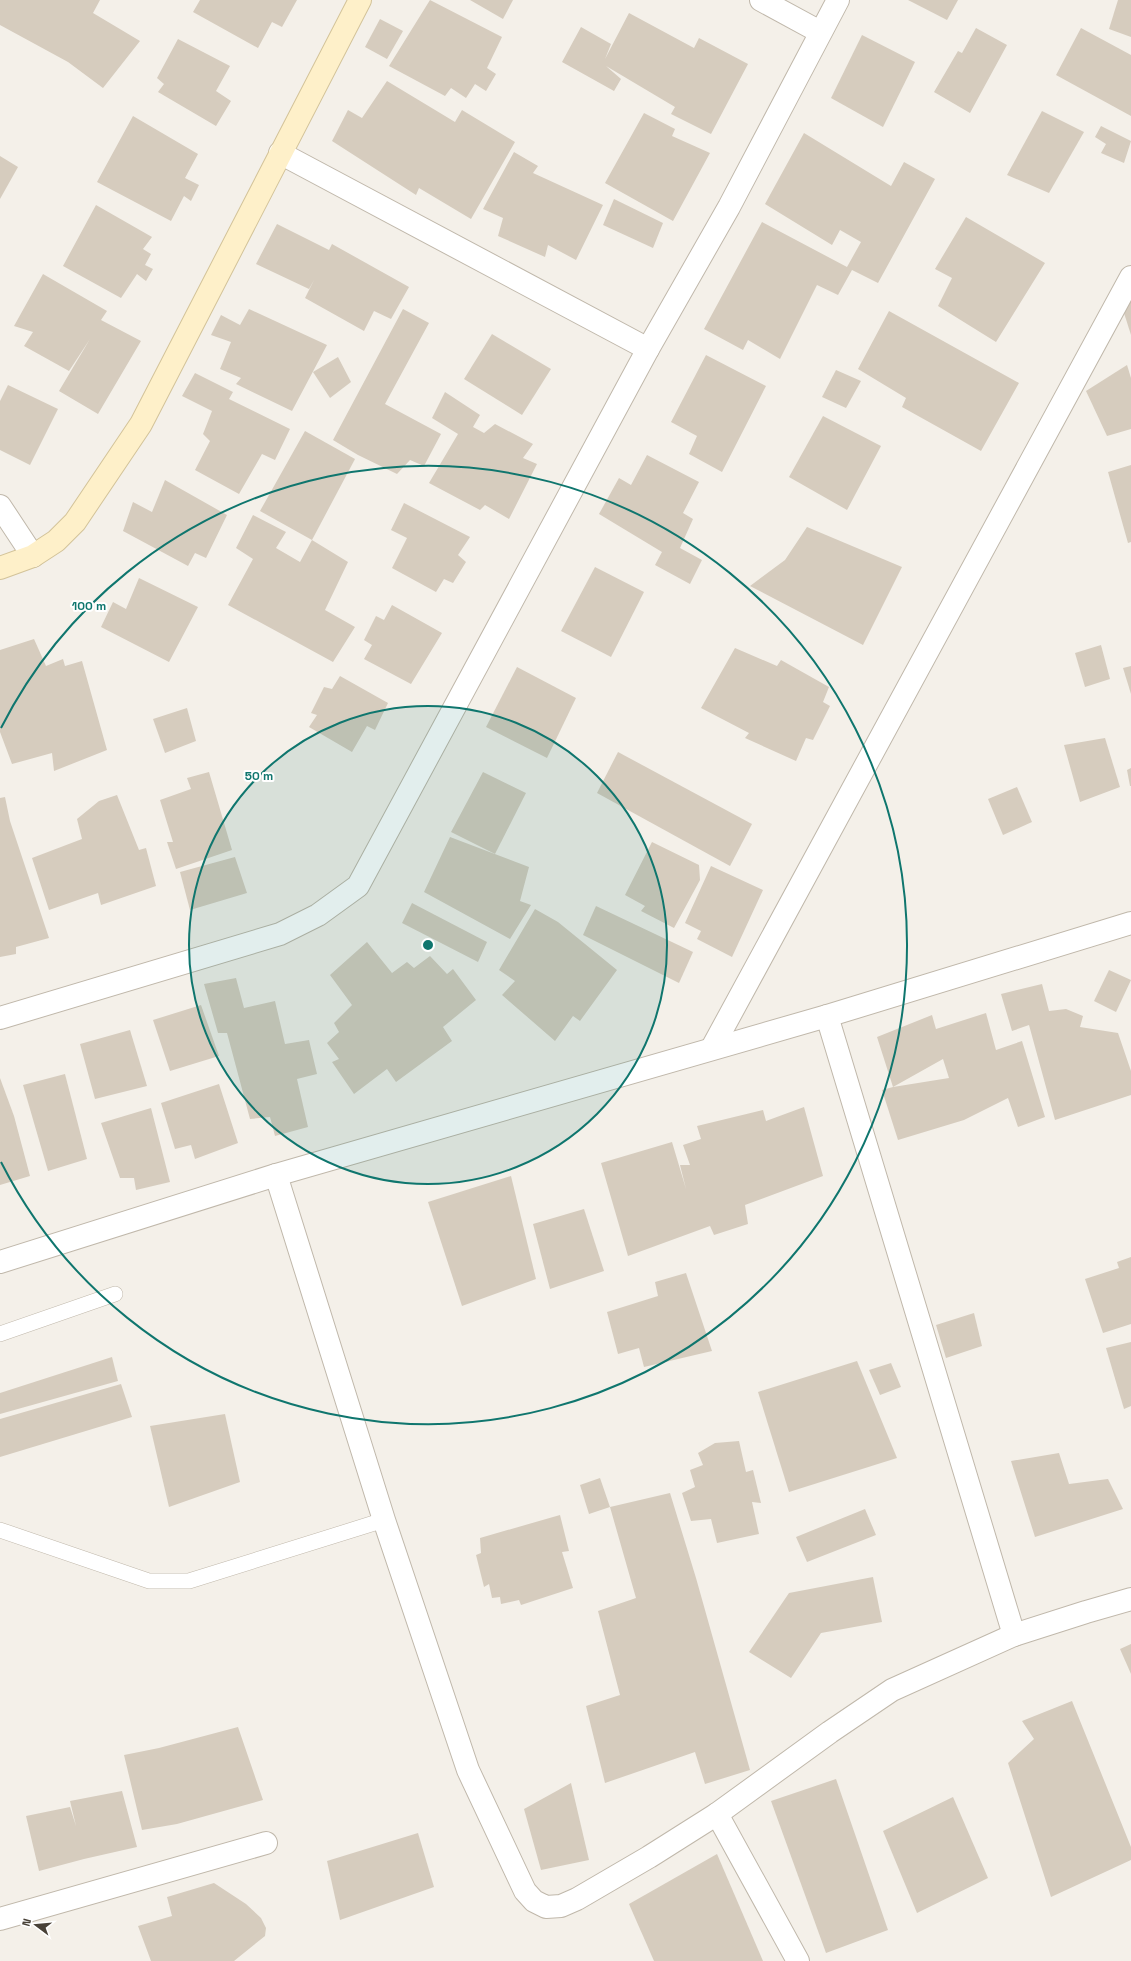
<svg xmlns="http://www.w3.org/2000/svg" width="1131" height="1961" viewBox="0 0 1131 1961" font-family="'Space Grotesk',sans-serif">
	<rect width="100%" height="100%" fill="#f4f0e9"/>
	<g fill="#d6ccbe" fill-rule="evenodd">
		<polygon points="0,0 100,0 93,13 140,41 103,88 68,62 0,25"/>
		<polygon points="200,0 297,0 282,27 272,22 258,48 193,12"/>
		<polygon points="430,0 502,37 487,68 496,74 486,91 475,84 466,98 451,88 445,96 389,66"/>
		<polygon points="470,0 513,0 503,19"/>
		<polygon points="908,0 958,0 947,20"/>
		<polygon points="1118,0 1131,0 1131,37 1109,29"/>
		<polygon points="629,13 694,48 699,38 748,64 711,134 671,114 675,107 606,66 621,79 614,91 562,62 581,27 611,44 605,59"/>
		<polygon points="380,19 403,31 387,59 365,47"/>
		<polygon points="976,28 1007,45 970,113 934,92 958,51 962,53"/>
		<polygon points="1081,28 1131,55 1131,116 1056,75"/>
		<polygon points="862,35 915,62 883,127 831,98"/>
		<polygon points="178,39 230,66 216,91 231,101 216,126 158,92 164,84 157,78"/>
		<polygon points="387,81 455,122 462,110 515,142 471,219 419,188 416,195 332,141 348,110 362,118"/>
		<polygon points="1042,111 1084,132 1049,193 1007,175"/>
		<polygon points="644,113 675,129 672,136 710,153 673,221 605,183"/>
		<polygon points="133,116 198,154 185,178 199,185 191,201 184,196 171,221 97,182"/>
		<polygon points="1101,126 1131,141 1124,163 1101,153 1106,144 1095,137"/>
		<polygon points="804,133 891,186 904,162 935,179 878,283 852,270 838,295 817,285 780,359 748,340 743,350 704,329 762,222 847,267 861,242 840,230 832,245 765,204"/>
		<polygon points="514,152 538,166 533,173 603,205 576,260 548,245 545,257 498,236 503,218 483,209"/>
		<polygon points="0,156 18,167 0,199"/>
		<polygon points="614,199 663,223 653,248 603,225"/>
		<polygon points="96,205 152,237 143,249 151,254 145,265 153,269 146,281 137,274 121,298 63,266"/>
		<polygon points="966,217 1045,263 996,342 938,306 952,278 935,269"/>
		<polygon points="277,224 329,250 332,244 409,287 391,319 374,311 364,331 305,298 314,280 309,289 256,264"/>
		<polygon points="43,274 107,311 101,320 141,341 98,414 59,391 90,339 69,371 24,346 33,332 14,326"/>
		<polygon points="1131,301 1131,335 1124,313"/>
		<polygon points="249,309 327,345 292,411 236,384 241,378 220,369 231,342 211,335 221,315 240,325"/>
		<polygon points="403,309 429,323 385,404 441,434 424,466 410,460 397,474 358,455 333,440"/>
		<polygon points="889,311 1019,383 981,451 902,407 906,398 858,369"/>
		<polygon points="492,334 551,369 522,415 464,379"/>
		<polygon points="706,355 766,386 722,472 689,454 697,436 671,422"/>
		<polygon points="338,357 351,382 330,398 313,372"/>
		<polygon points="1127,365 1131,378 1131,429 1107,436 1086,391"/>
		<polygon points="836,370 861,381 846,408 822,397"/>
		<polygon points="195,373 233,392 229,399 290,429 275,460 262,454 239,494 195,470 210,441 203,434 212,411 182,396"/>
		<polygon points="8,385 58,409 30,465 0,450 0,401"/>
		<polygon points="445,392 480,415 473,427 484,433 495,424 533,444 523,458 537,464 509,519 485,505 480,510 429,483 458,434 432,418"/>
		<polygon points="823,416 881,446 847,510 789,477"/>
		<polygon points="305,431 355,459 312,540 260,511"/>
		<polygon points="647,455 699,482 683,513 693,519 680,548 702,560 690,584 655,565 662,552 599,514 619,478 631,485"/>
		<polygon points="1131,465 1131,542 1128,543 1108,472"/>
		<polygon points="165,480 227,515 206,558 195,553 188,566 123,531 133,502 152,512"/>
		<polygon points="404,503 470,537 458,555 466,562 453,583 444,579 436,592 392,568 407,538 391,530"/>
		<polygon points="253,515 286,532 276,548 300,562 312,540 348,562 325,610 355,627 333,662 228,605 253,559 236,548"/>
		<polygon points="807,527 902,567 863,645 750,586 785,560"/>
		<polygon points="595,567 644,592 611,657 561,631"/>
		<polygon points="139,578 198,607 169,662 101,627 113,602 126,609"/>
		<polygon points="392,605 442,633 411,684 364,659 372,645 364,640 376,616 384,620"/>
		<polygon points="34,639 46,666 63,659 65,666 82,661 107,750 54,771 52,753 12,764 0,732 0,650"/>
		<polygon points="1101,645 1110,679 1085,687 1075,653"/>
		<polygon points="735,648 777,666 781,660 829,687 823,702 830,706 813,740 806,738 796,761 745,738 749,733 701,708"/>
		<polygon points="1131,666 1131,694 1123,668"/>
		<polygon points="517,667 576,698 547,758 486,727"/>
		<polygon points="340,676 388,703 375,730 367,726 352,752 309,727 317,715 311,713 324,687 332,689"/>
		<polygon points="187,708 196,741 165,753 153,719"/>
		<polygon points="1105,738 1120,787 1080,802 1064,745"/>
		<polygon points="618,752 752,824 730,866 597,793"/>
		<polygon points="1131,768 1131,786 1130,786 1127,770"/>
		<polygon points="209,772 232,850 176,869 167,842 173,842 160,800 191,789 187,778"/>
		<polygon points="483,772 526,793 495,854 451,832"/>
		<polygon points="1017,787 1032,822 1003,835 988,799"/>
		<polygon points="117,795 139,850 146,848 156,886 101,905 98,893 49,910 32,858 82,839 77,819 99,801"/>
		<polygon points="5,797 10,821 49,938 16,947 16,954 0,957 0,798"/>
		<polygon points="450,837 529,867 520,901 531,905 510,939 424,892"/>
		<polygon points="652,842 699,865 700,880 674,928 641,911 645,906 625,895"/>
		<polygon points="235,857 247,893 190,910 180,872"/>
		<polygon points="711,866 763,890 732,957 697,939 701,931 685,923"/>
		<polygon points="412,903 487,942 478,962 402,923"/>
		<polygon points="596,906 693,952 679,983 583,935"/>
		<polygon points="535,909 558,922 617,970 580,1021 573,1016 555,1041 502,995 515,981 499,970"/>
		<polygon points="367,942 392,973 407,962 414,968 430,956 447,974 453,969 476,1000 443,1027 452,1041 396,1082 387,1069 354,1094 332,1062 339,1059 327,1043 339,1032 334,1023 352,1005 330,975"/>
		<polygon points="1109,970 1131,980 1116,1012 1094,1001"/>
		<polygon points="236,978 244,1008 275,1001 285,1044 309,1040 317,1074 297,1079 308,1127 275,1136 270,1117 250,1119 227,1033 218,1033 204,984"/>
		<polygon points="1042,984 1049,1011 1066,1009 1083,1016 1080,1027 1118,1033 1131,1071 1131,1095 1055,1120 1029,1025 1012,1031 1001,994"/>
		<polygon points="201,1005 219,1056 170,1071 153,1020"/>
		<path d="M986,1013L996,1050L1022,1041L1045,1117L1018,1127L1008,1098L964,1120L898,1140L882,1090L893,1087L877,1037L932,1015L936,1029ZM943,1059L949,1078L893,1087Z"/>
		<polygon points="130,1030 147,1086 95,1099 80,1044"/>
		<polygon points="65,1074 87,1159 48,1171 23,1085"/>
		<polygon points="0,1078 14,1116 30,1176 0,1185"/>
		<polygon points="219,1084 238,1143 195,1159 191,1145 175,1149 161,1103"/>
		<polygon points="804,1107 823,1176 745,1205 748,1224 714,1235 710,1226 628,1256 601,1163 672,1142 686,1189 680,1165 690,1165 683,1145 701,1139 697,1126 763,1110 766,1121"/>
		<polygon points="151,1108 170,1182 136,1190 134,1178 120,1178 101,1123"/>
		<polygon points="511,1176 536,1279 462,1306 428,1202"/>
		<polygon points="584,1209 604,1271 550,1289 533,1224"/>
		<polygon points="1131,1257 1131,1324 1103,1333 1085,1279 1119,1268 1117,1262"/>
		<polygon points="686,1273 712,1351 644,1367 639,1348 618,1354 607,1312 658,1296 655,1282"/>
		<polygon points="974,1313 982,1346 946,1358 936,1325"/>
		<polygon points="1131,1342 1131,1406 1124,1409 1106,1348"/>
		<polygon points="112,1357 118,1381 0,1414 0,1393"/>
		<polygon points="857,1361 897,1458 789,1492 758,1392"/>
		<polygon points="891,1363 901,1387 880,1395 869,1370"/>
		<polygon points="121,1384 132,1417 0,1457 0,1419"/>
		<polygon points="225,1414 240,1482 169,1507 150,1426"/>
		<polygon points="739,1441 746,1472 753,1470 761,1503 752,1502 759,1534 717,1543 711,1519 691,1521 682,1493 695,1487 690,1470 703,1465 698,1453 715,1443"/>
		<polygon points="1059,1453 1069,1484 1108,1479 1123,1509 1035,1537 1011,1461"/>
		<polygon points="600,1478 610,1507 589,1514 580,1485"/>
		<polygon points="670,1493 696,1578 750,1770 705,1784 695,1752 605,1783 586,1706 620,1695 598,1611 636,1598 610,1507"/>
		<polygon points="865,1509 876,1535 807,1562 796,1537"/>
		<polygon points="560,1515 569,1551 562,1552 573,1588 521,1605 519,1600 501,1604 500,1597 492,1598 489,1584 484,1587 476,1555 481,1553 480,1538"/>
		<polygon points="873,1577 882,1622 821,1633 791,1678 749,1652 789,1593"/>
		<polygon points="1131,1644 1131,1674 1120,1649"/>
		<polygon points="1072,1701 1131,1847 1131,1860 1051,1897 1008,1763 1034,1739 1022,1721"/>
		<polygon points="238,1727 263,1800 177,1824 142,1830 124,1755 159,1748"/>
		<polygon points="836,1779 888,1930 826,1953 771,1801"/>
		<polygon points="571,1783 589,1860 541,1870 524,1809"/>
		<polygon points="122,1791 137,1847 84,1859 39,1871 26,1816 70,1807 76,1826 70,1801"/>
		<polygon points="953,1797 988,1878 917,1913 883,1831"/>
		<polygon points="418,1833 434,1887 340,1920 327,1861"/>
		<polygon points="717,1854 763,1961 654,1961 629,1904"/>
		<polygon points="214,1883 246,1904 261,1918 266,1928 265,1936 234,1961 151,1961 138,1926 172,1916 167,1897"/>
	</g>
	<g fill="none" stroke-linecap="round" stroke-linejoin="round">
		<g stroke="#c0b8ab" stroke-width="16">
			<g id="lane">
				<polyline points="0,1334 115,1294"/>
				<polyline points="0,1530 149,1581 189,1581 384,1520"/>
			</g>
		</g>
		<g stroke="#c0b8ab" stroke-width="24">
			<g id="street">
				<polyline points="761,0 820,32"/>
				<polyline points="280,153 648,349"/>
				<polyline points="0,506 33,556"/>
				<polyline points="827,1016 1014,1635"/>
				<polyline points="0,1018 280,934 318,915 358,886 648,349 729,207 838,0"/>
				<polyline points="712,1048 1131,277"/>
				<polyline points="276,1175 384,1520 468,1770 525,1891 534,1901 546,1907 561,1906 577,1899 649,1857 717,1814 830,1732 892,1690 1014,1635 1086,1612 1131,1599"/>
				<polyline points="0,1262 276,1175 827,1016 1131,923"/>
				<polyline points="717,1814 798,1961"/>
				<polyline points="0,1919 266,1843"/>
			</g>
		</g>
		<g stroke="#d3c399" stroke-width="24">
			<polyline id="secondary" points="0,568 33,556 56,541 75,522 141,424 360,0"/>
		</g>
		<use href="#lane" stroke="#fff" stroke-width="15"/>
		<use href="#street" stroke="#fff" stroke-width="22"/>
		<use href="#secondary" stroke="#fef0c9" stroke-width="22"/>
	</g>
	<circle cx="428" cy="945" r="239" fill="#0f766e" fill-opacity=".12"/>
	<g fill="none" stroke="#0f766e" stroke-width="2">
		<circle cx="428" cy="945" r="239"/>
		<path d="M1 728A479 479 0 1 1 1 1162"/>
	</g>
	<circle cx="428" cy="945" r="6" fill="#0f766e" stroke="#fff" stroke-width="2"/>
	<g font-size="12" text-anchor="middle" font-weight="bold" fill="#0f766e" stroke="#fff" stroke-width="4" stroke-linejoin="round" paint-order="stroke">
		<text x="89" y="610">100 m</text>
		<text x="259" y="780">50 m</text>
	</g>
	<g transform="translate(36 1925) rotate(286)" stroke="#ffffff" stroke-width="3" paint-order="stroke">
	<path d="M0-3L7 15L0 10L-7 15Z" fill="#484137"/>
	<text y="-6" font-size="11" font-weight="bold" text-anchor="middle" fill="#484137">N</text>
	</g>
</svg>
